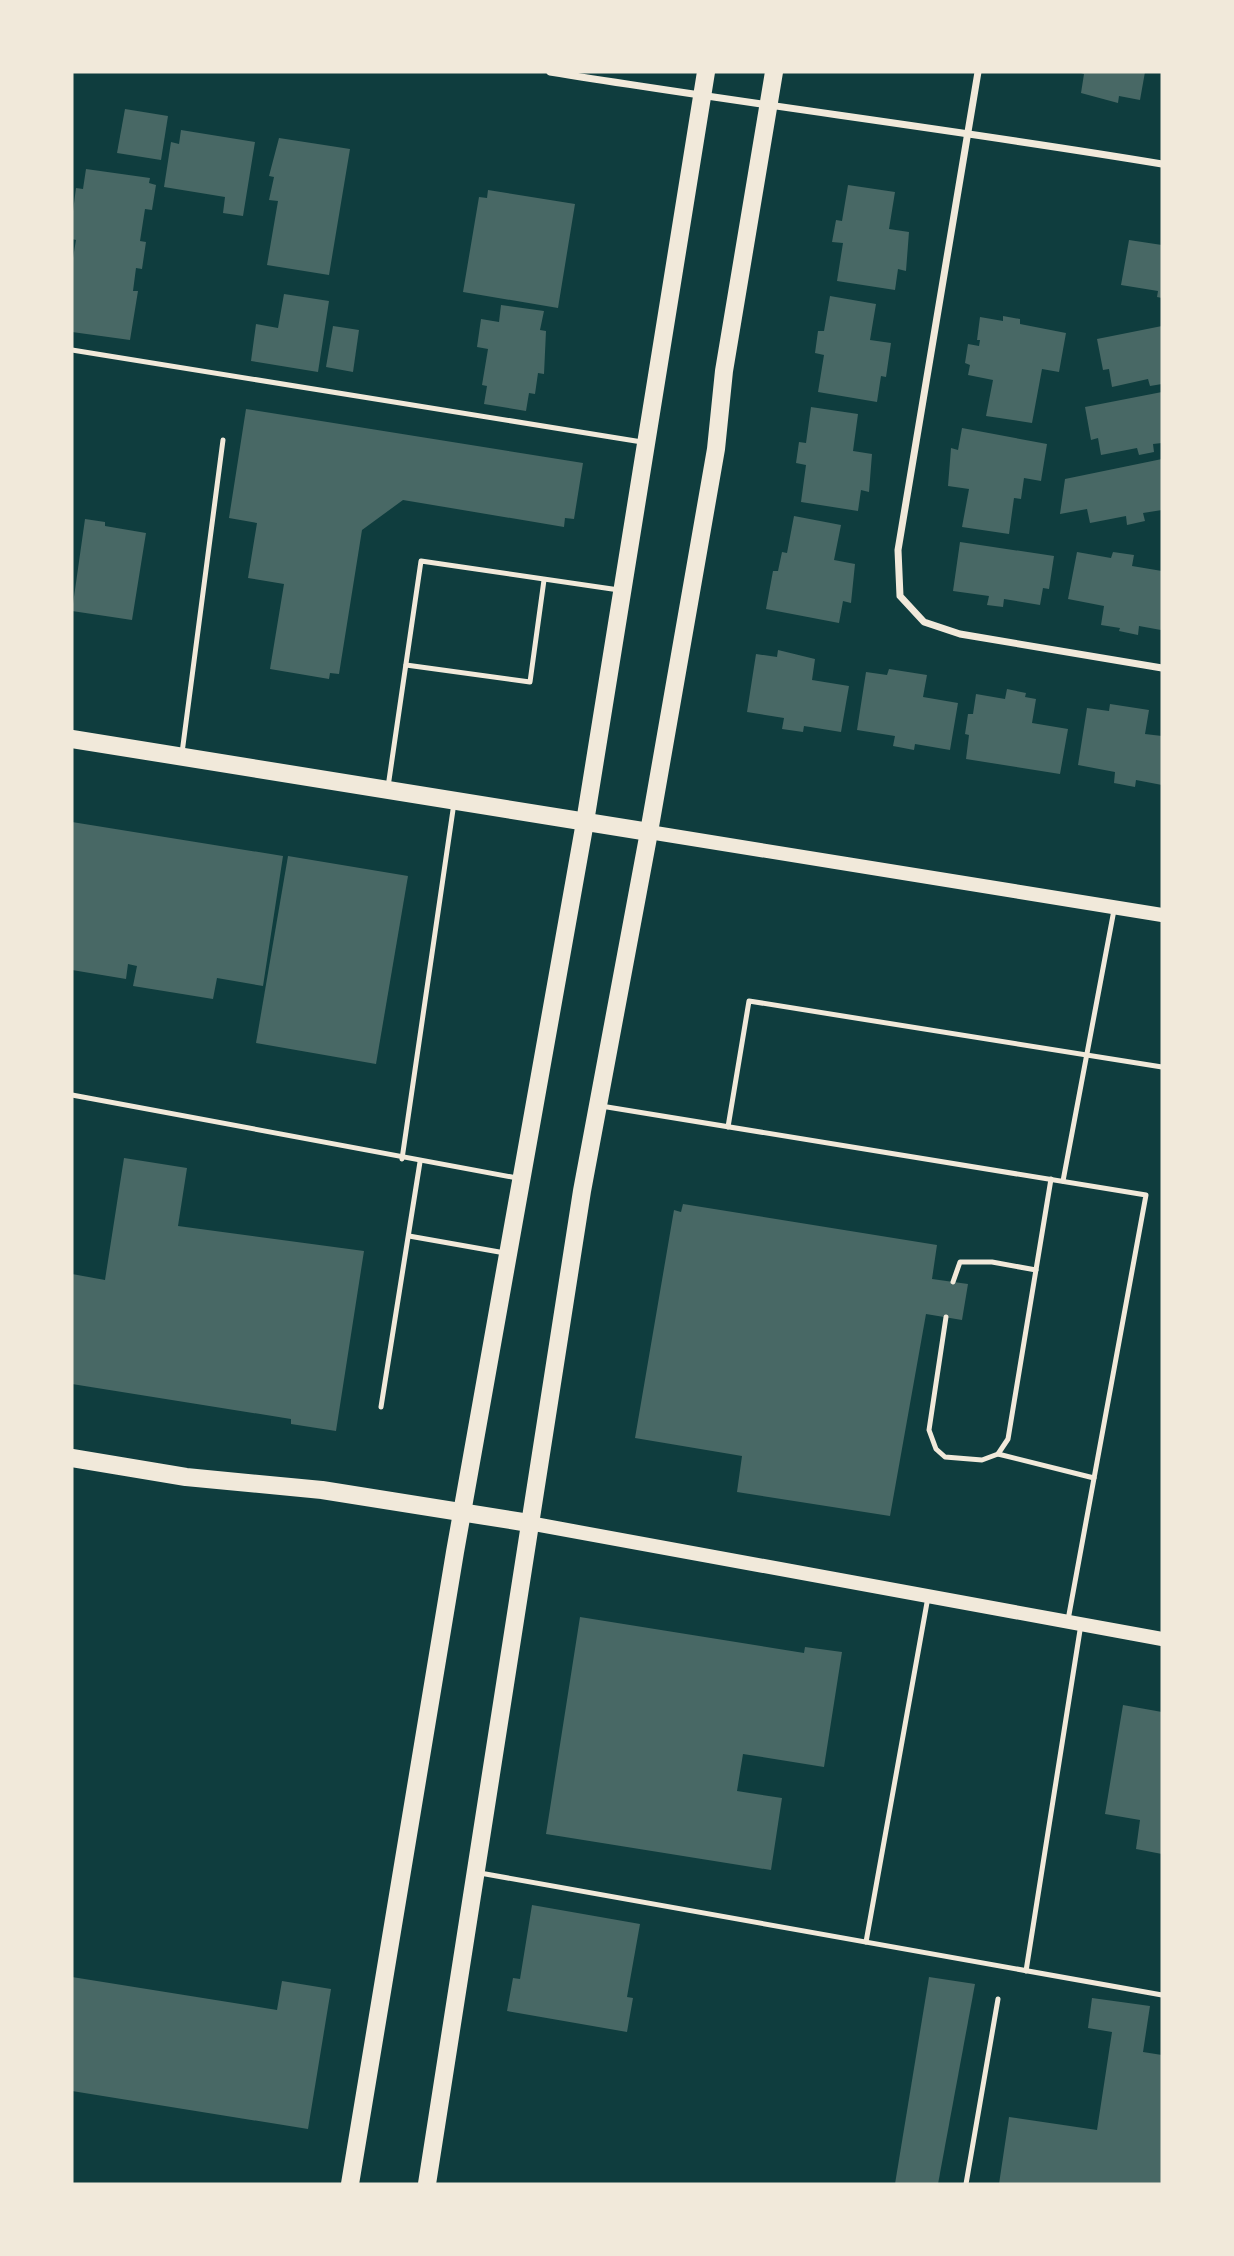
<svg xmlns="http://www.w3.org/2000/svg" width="1234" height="2256" viewBox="0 0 1234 2256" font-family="Montserrat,sans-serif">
	<rect width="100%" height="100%" fill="#0f3d3e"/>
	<g fill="#486865">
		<polygon points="1078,72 1145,72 1140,100 1119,96 1118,103 1081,93 1084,74"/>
		<polygon points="125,109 168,116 161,160 117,153"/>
		<polygon points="181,130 255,142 243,216 223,213 225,197 164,187 171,142 179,144"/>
		<polygon points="279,138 350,149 329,275 267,265 278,201 269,200 274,177 269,176"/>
		<polygon points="86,169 150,178 149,183 156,185 152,210 145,209 140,241 146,242 142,269 136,268 133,291 138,291 130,340 72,332 72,264 76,240 72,239 72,219 76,188 83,189"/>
		<polygon points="848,185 895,192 889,229 909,232 906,271 898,269 895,290 837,281 843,243 832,242 836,220 842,221"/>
		<polygon points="488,190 575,204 558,308 463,292 479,197 487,198"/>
		<polygon points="1129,240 1162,245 1162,298 1157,297 1158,291 1121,285"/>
		<polygon points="284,294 329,301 318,372 251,361 256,324 278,328"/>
		<polygon points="830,296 876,304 870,340 891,343 886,377 881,376 877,402 818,392 824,355 815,353 818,331 824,331"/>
		<polygon points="501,305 544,311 540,330 546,331 544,374 538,373 535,394 529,393 526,411 484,404 487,386 482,385 488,349 477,347 481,319 499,322"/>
		<polygon points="1003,316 1020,319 1020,324 1066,333 1059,372 1042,369 1032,423 986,416 993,380 968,375 970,365 965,363 968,344 979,346 980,340 977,340 980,317 1003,321"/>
		<polygon points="333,326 359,330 353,372 326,367"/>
		<polygon points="1162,326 1162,384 1150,386 1148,379 1112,387 1109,369 1103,370 1097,339"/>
		<polygon points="1162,392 1162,443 1153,444 1154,452 1139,455 1137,448 1101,455 1098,438 1091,440 1085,407"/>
		<polygon points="811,407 858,414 853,451 872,454 869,492 861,490 858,511 801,502 806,465 796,463 799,442 806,443"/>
		<polygon points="246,409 583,463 574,519 565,518 564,527 403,500 362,530 339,674 330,673 329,679 270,669 284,584 248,578 257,523 229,518"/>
		<polygon points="962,428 1047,444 1041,481 1024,478 1021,499 1014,498 1009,534 962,527 969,489 948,486 951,448 958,450"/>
		<polygon points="1162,459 1162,510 1143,513 1145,521 1127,525 1126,516 1090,523 1087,509 1060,514 1065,479"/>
		<polygon points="794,516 841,525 834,560 855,564 851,603 843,601 839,623 766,609 773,571 778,571 782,552 787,553"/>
		<polygon points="85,519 105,522 105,526 146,533 132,620 72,611"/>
		<polygon points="960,542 1054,556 1049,589 1043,588 1040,605 1004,599 1003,607 987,605 989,596 953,591"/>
		<polygon points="1077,552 1111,558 1113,552 1134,555 1132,566 1162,571 1161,630 1139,626 1138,635 1119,631 1120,628 1101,625 1104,606 1068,599"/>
		<polygon points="778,650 815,659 812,680 849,686 841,732 804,726 803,732 782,729 784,718 747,712 756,654 777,657"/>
		<polygon points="889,669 927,675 923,697 958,703 950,750 915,744 914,750 893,746 895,736 857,730 866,672 887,675"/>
		<polygon points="1007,689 1026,693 1025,697 1036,699 1032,723 1068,729 1060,774 966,759 969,735 965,734 968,714 973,714 976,694 1005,699"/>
		<polygon points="1110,704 1149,710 1145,734 1162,736 1162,785 1136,780 1135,787 1114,783 1115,772 1078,765 1087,708 1109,711"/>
		<polygon points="72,822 283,856 263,986 217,978 213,999 133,986 137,966 128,964 126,979 72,970"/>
		<polygon points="288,856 408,876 376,1064 256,1043"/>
		<polygon points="124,1158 187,1168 178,1226 364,1251 336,1431 291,1424 291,1419 72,1384 72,1274 105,1280"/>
		<polygon points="683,1204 937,1245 932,1279 968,1284 962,1320 926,1314 890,1516 737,1492 742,1456 635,1438 674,1210 681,1212"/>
		<polygon points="580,1617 804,1653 805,1647 842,1652 824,1767 743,1754 737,1791 782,1798 771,1870 546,1834"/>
		<polygon points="1123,1705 1162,1712 1162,1854 1136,1849 1140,1820 1105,1814"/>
		<polygon points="532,1905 640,1924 627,1997 633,1998 627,2032 507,2011 513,1978 520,1979"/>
		<polygon points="72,1977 277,2010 282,1981 331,1989 308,2129 72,2091"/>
		<polygon points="929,1977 975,1984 938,2184 895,2184"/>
		<polygon points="1092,1998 1150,2006 1143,2052 1162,2055 1162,2184 999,2184 1009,2117 1097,2130 1112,2032 1088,2028"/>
	</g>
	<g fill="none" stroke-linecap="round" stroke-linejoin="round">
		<g stroke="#f1e9da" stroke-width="5">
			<polyline points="72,350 642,442"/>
			<polyline points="406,665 530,682 544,580"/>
			<polyline points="182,753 223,440"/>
			<polyline points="388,787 421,561 619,590"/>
			<polyline points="72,1095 517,1178"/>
			<polyline points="601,1106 1146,1195 1068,1620"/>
			<polyline points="728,1127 749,1001 1162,1067"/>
			<polyline points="402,1159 454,803"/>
			<polyline points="1063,1181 1114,910"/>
			<polyline points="409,1236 505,1253"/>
			<polyline points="953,1282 960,1262 992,1262 1036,1270"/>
			<polyline points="946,1317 929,1430 936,1449 945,1457 982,1460 998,1454 1008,1439 1051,1179"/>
			<polyline points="381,1407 420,1162"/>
			<polyline points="998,1454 1094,1478"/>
			<polyline points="480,1873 1162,1995"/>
			<polyline points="866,1942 928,1597"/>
			<polyline points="1026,1971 1081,1624"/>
			<polyline points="966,2184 998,1999"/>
		</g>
		<g stroke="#f1e9da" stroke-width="7">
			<path d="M550,72C754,105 958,130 1162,164"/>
			<polyline points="978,72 898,550 900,596 924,622 960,634 1162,668"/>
		</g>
		<g stroke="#f1e9da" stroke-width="14">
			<polyline points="649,832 1162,915"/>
			<polyline points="529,1523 1162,1639"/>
		</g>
		<g stroke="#f1e9da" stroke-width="18">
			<polyline points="72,739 649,832"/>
			<polyline points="72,1458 186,1477 322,1490 529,1523"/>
			<polyline points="350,2184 455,1552 585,822 706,72"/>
			<polyline points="427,2184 582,1191 649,832 716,449 724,371 774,72"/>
		</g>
	</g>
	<rect width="1234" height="2256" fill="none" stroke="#f1e9da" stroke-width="147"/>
</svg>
